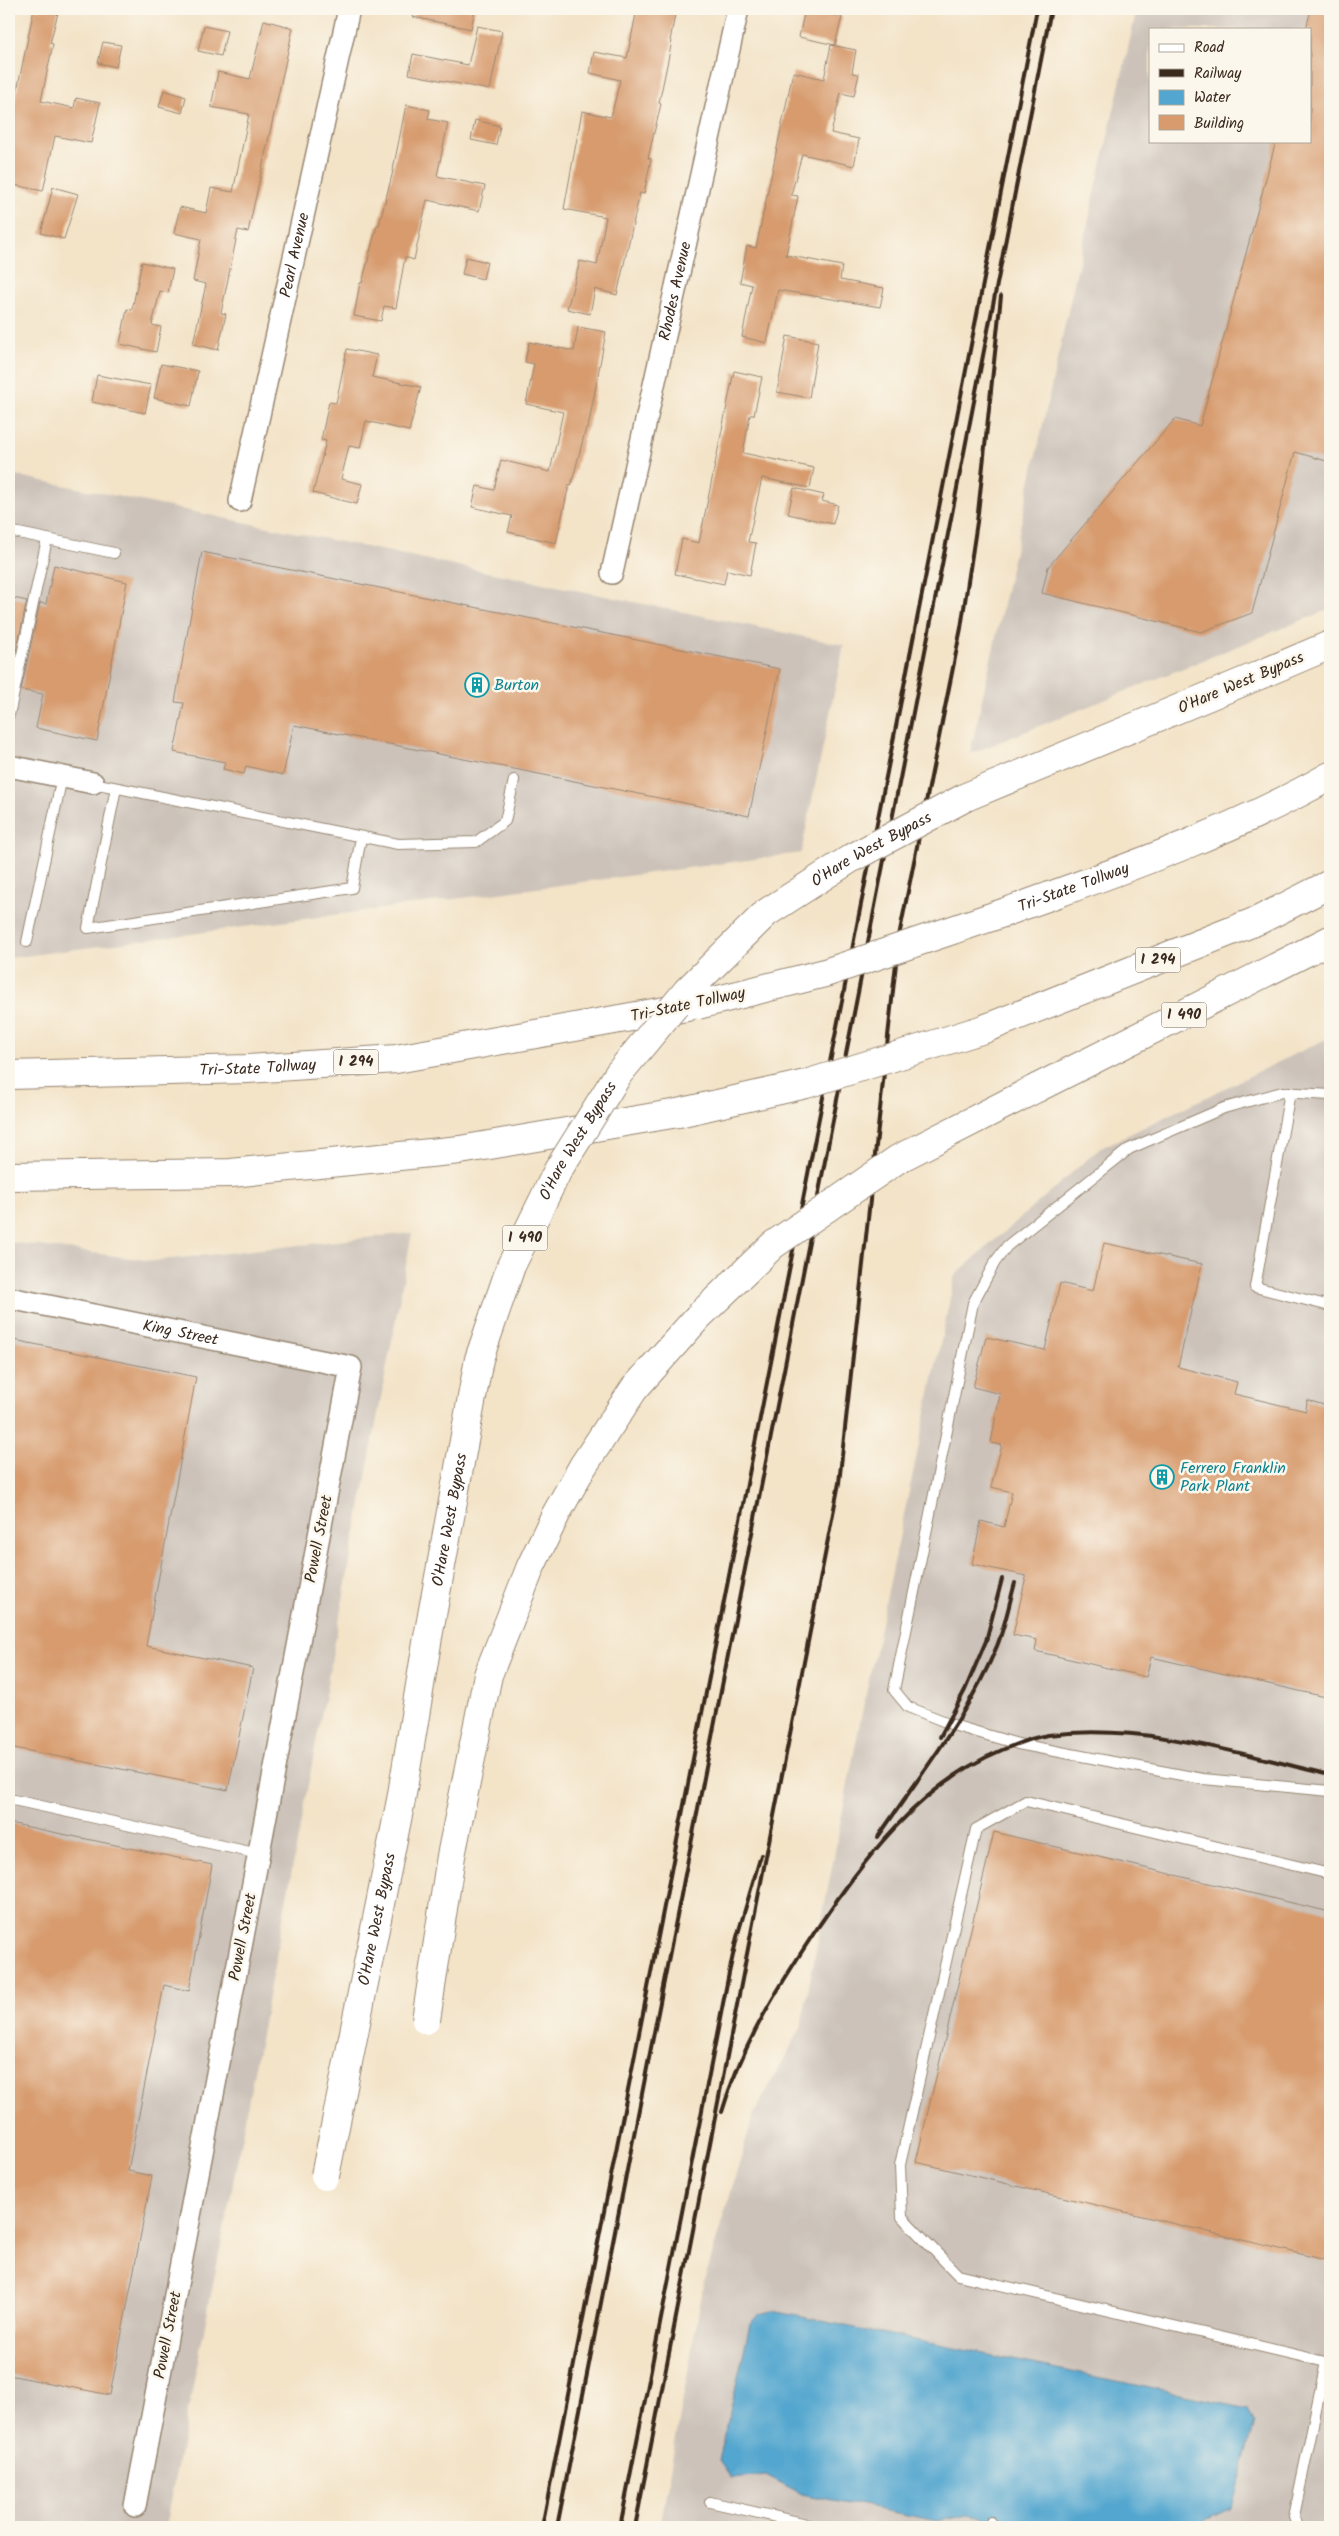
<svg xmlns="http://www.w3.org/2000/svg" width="1339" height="2536" viewBox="0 0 1339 2536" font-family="Kalam,sans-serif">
	<rect width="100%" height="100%" fill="#fbf7ec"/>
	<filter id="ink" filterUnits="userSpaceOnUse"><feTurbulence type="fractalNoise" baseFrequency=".02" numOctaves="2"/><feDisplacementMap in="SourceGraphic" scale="10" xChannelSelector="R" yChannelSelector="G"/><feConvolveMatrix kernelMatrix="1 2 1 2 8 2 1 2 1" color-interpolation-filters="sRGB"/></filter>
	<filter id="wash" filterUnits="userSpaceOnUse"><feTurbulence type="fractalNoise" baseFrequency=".0096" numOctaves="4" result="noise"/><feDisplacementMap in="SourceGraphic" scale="20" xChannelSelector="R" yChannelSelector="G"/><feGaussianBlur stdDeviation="1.12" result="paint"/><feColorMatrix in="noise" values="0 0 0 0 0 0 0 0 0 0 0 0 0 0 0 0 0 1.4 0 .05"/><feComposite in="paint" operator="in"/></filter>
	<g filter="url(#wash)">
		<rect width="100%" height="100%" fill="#f3e3c7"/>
		<g fill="#ccc2b9" fill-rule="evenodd">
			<path d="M1137,9H1330V609L970,754L1072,293ZM1150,29H1310V141H1150Z"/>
			<polygon points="9,474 844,645 801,853 9,958"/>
			<polygon points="1330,1037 1330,2527 660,2527 704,2282 754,2114 801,2028 859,1727 955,1275 1099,1149"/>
			<polygon points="412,1233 229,2204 165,2527 9,2527 9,1242 153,1261"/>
		</g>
		<polygon fill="#53a6cf" stroke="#476876" points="773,2311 1248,2408 1254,2421 1232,2508 1192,2527 1035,2527 968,2515 937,2521 802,2494 766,2475 731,2478 719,2461 750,2324 759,2314"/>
		<g id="blocks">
			<g fill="#d79b6e">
				<polygon points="34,9 59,9 50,43 53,44 41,101 74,108 76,98 100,103 91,143 55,136 43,191 9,184 9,158 14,134 9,133 9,129"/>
				<polygon points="414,9 475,9 471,29 413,17"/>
				<polygon points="637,9 676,9 670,41 672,41 659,103 661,104 648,158 651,159 644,194 640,193 617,295 595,289 590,314 567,309 580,261 597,265 606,217 564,209 582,111 611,117 620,80 590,73 594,52 627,58"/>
				<polygon points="805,9 842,17 835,45 799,37"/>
				<polygon points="1311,9 1330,9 1330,462 1295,452 1252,613 1201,632 1042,593 1048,567 1175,419 1200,426 1276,141 1310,141 1310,29 1306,29"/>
				<polygon points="264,20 293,28 248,232 238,230 221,313 226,314 218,350 193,344 206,284 193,281 201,239 174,233 180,207 206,213 211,188 233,192 249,114 211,107 218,72 250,79"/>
				<polygon points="204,26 227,31 221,56 198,51"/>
				<polygon points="477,26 502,31 490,90 409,74 413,54 468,65"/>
				<polygon points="103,42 121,45 116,67 98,63"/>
				<polygon points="831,45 856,50 852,73 859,74 854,96 841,93 831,133 859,139 854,166 802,154 791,195 798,196 786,255 842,266 840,280 884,288 880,307 778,290 767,343 742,337 752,285 740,282 747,246 756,248 793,72 824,79"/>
				<polygon points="164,90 186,97 182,113 159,107"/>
				<polygon points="406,105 430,110 428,119 448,123 437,176 485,186 479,211 427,200 414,260 405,257 396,308 384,306 381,321 354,316 360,283 362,283 377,225 379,225 392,175"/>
				<polygon points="475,120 500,126 496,145 471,140"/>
				<polygon points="53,187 78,194 64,239 41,233"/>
				<polygon points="466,257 487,262 483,279 462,274"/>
				<polygon points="142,262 173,269 168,293 160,291 152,325 161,327 156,352 120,344 127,309 132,310"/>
				<polygon points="578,327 606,332 588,428 586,428 571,486 569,485 556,543 508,532 512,516 472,507 477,486 494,490 501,460 550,472 563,412 526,404 534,364 525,362 529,342 574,351"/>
				<polygon points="787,336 818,342 809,398 777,392"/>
				<polygon points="347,349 377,355 372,377 421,387 409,431 366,421 360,448 349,446 341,479 362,484 357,504 313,493 326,441 321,440 329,402 336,403"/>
				<polygon points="161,364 198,371 191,406 154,398"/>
				<polygon points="734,371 762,377 754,415 750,415 743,453 814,468 810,488 762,478 748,542 756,543 750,575 727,570 724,584 675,574 682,539 699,543"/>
				<polygon points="97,375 151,385 145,413 92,402"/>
				<polygon points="794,488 824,495 822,501 838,505 833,524 788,514"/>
				<polygon points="202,552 780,669 749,816 294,725 283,775 246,766 244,774 223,769 225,762 174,752 184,703 175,702"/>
				<polygon points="54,565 127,582 97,741 36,728 43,694 21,690 40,603 46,604"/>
				<polygon points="9,597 27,601 9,684"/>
				<polygon points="1104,1243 1202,1264 1178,1367 1237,1382 1234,1394 1306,1411 1307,1400 1324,1405 1323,1415 1330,1417 1330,1698 1151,1657 1146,1677 1035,1651 1037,1640 1013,1635 1026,1576 972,1564 981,1521 1004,1527 1012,1492 991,1487 1002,1445 991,1443 1000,1394 973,1387 986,1337 1045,1350 1060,1283 1093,1291"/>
				<polygon points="9,1339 196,1377 146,1646 253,1668 228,1790 9,1747"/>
				<polygon points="9,1823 212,1865 189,1991 164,1985 128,2171 152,2176 110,2395 9,2375"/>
				<polygon points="994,1832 1330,1912 1330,2261 916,2162"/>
			</g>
		</g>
	</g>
	<g filter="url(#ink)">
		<use href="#blocks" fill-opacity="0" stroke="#978672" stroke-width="1"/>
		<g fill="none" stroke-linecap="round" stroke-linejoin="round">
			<g stroke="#978672" stroke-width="12">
				<g id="lane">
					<polyline points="9,531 114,553"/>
					<polyline points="9,715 47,539"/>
					<polyline points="93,783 398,844 476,842 505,821 514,780"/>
					<polyline points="116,788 88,928 352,888 361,837"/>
					<polyline points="27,942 62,777"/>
					<polyline points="1290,1092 1255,1287 1330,1306"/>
					<polyline points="1330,1095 1282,1092 1224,1108 1129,1149 1007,1246 995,1262 973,1303 894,1690 908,1707 956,1726 1018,1744 1203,1779 1330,1791"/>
					<polyline points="9,1799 259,1854"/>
					<polyline points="710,2502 820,2527"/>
					<polyline points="991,2527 991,2522"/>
					<polyline points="1298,2527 1294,2516 1326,2362 958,2275 902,2217 900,2165 976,1829 1026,1801 1330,1874"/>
				</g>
			</g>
			<g stroke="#978672" stroke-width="24">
				<g id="street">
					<path id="s1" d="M240,501L349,9"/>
					<path id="s2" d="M612,573L738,9"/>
					<polyline points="9,766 93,783"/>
					<path id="s3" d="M9,1298L351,1367L135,2506"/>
				</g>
			</g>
			<g stroke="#978672" stroke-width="30">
				<g id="highway">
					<polyline points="1262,674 1330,645"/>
					<path id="s4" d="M1006,912C1115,872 1228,834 1330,776"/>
					<polyline points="984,1029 1259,920 1330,884"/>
					<path id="s5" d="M9,1075L248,1069L396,1059L687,1007"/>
					<polyline points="1037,1088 1330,940"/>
					<polyline points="9,1176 231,1173 460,1150 678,1113"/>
				</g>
			</g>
			<use href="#lane" stroke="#fff" stroke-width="10"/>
			<use href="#street" stroke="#fff" stroke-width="21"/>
			<use href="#highway" stroke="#fff" stroke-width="28"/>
			<g stroke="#3b2a1e" stroke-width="4">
				<polyline points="940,1737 965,1690 986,1641 1002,1579"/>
				<path d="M878,1837C920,1775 968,1716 997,1646C1005,1626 1009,1604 1015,1583"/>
				<path d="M722,2112C741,2047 777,1989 814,1933C864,1860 918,1785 1002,1750C1016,1744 1033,1737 1048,1735C1144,1723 1238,1753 1330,1775"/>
				<polyline points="542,2527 1037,9"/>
				<polyline points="557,2527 1051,9"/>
				<polyline points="620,2527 729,1973 737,1937 761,1855"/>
				<polyline points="635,2527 839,1483 899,936 961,628 977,522 1001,296"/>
			</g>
			<g stroke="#978672" stroke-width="30" stroke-linecap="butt">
				<g id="highway-bridge">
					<polyline points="698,1005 825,973 1006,912"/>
					<polyline points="678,1113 806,1084 984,1029"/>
					<polyline points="426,2020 451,1856 488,1675 531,1566 556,1514 583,1466 634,1389 698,1317 773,1245 898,1159 1037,1088"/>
					<path id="s6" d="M325,2176L401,1800L428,1637L479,1359L511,1266L558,1170L619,1073L687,991L766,913L850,859L966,797L1262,674"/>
				</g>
			</g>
			<use href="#highway-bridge" stroke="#fff" stroke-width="28"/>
		</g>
	</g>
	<defs>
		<g id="building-ring" transform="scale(1.25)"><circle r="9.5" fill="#fbf7ec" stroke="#0f9aa8" stroke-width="1.5"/><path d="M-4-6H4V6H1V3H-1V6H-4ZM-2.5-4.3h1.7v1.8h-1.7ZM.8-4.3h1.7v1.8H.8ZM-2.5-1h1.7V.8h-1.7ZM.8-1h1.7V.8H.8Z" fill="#0f9aa8"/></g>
	</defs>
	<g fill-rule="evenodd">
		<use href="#building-ring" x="477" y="685"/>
		<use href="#building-ring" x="1162" y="1477"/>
	</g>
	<g text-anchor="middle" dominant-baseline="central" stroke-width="5" stroke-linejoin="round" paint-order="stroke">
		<g fill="#fbf7ec" stroke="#75685c" stroke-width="1">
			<rect x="1135.5" y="947.5" width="45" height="25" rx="4"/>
			<rect x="1161.5" y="1002.5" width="45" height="25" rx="4"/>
			<rect x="333.5" y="1049.5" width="45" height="25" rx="4"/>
			<rect x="502.5" y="1225.5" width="45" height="25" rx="4"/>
		</g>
		<g font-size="15" font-weight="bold" fill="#3b2a1e">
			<text x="1158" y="960">I 294</text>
			<text x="1184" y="1015">I 490</text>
			<text x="356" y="1062">I 294</text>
			<text x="525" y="1238">I 490</text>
		</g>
		<g font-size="16" fill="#3b2a1e" stroke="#fbf7ec">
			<text stroke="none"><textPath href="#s1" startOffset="252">Pearl Avenue</textPath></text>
			<text stroke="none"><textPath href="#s2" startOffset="289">Rhodes Avenue</textPath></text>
			<text transform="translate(1241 683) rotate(-23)">O'Hare West Bypass</text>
			<text stroke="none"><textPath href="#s6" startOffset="1492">O'Hare West Bypass</textPath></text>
			<text stroke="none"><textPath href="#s4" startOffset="72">Tri-State Tollway</textPath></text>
			<text transform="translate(688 1005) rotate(-12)">Tri-State Tollway</text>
			<text stroke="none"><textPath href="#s5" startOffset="249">Tri-State Tollway</textPath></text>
			<text stroke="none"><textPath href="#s6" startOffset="1072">O'Hare West Bypass</textPath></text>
			<text stroke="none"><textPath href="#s3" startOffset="175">King Street</textPath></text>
			<text stroke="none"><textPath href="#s6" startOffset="668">O'Hare West Bypass</textPath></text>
			<text transform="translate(319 1539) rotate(-79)">Powell Street</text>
			<text stroke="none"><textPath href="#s6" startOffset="262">O'Hare West Bypass</textPath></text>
			<text transform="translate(243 1937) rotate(-79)">Powell Street</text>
			<text transform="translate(168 2335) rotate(-79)">Powell Street</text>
		</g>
		<g font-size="16" fill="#0d838f" stroke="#fbf7ec" text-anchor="start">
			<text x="494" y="685">Burton</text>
			<text x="1180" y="1468">Ferrero Franklin<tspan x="1180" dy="18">Park Plant</tspan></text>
		</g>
	</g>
	<rect width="1339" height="2536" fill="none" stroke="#fbf7ec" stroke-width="30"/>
	<rect x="1149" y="28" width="162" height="115" fill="#fbf7ec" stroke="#aea59a"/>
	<rect x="1159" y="44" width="25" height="8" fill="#ffffff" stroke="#aea59a"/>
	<text x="1194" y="52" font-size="15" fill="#3b2a1e">Road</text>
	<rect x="1159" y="69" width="25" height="8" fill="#3b2a1e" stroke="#aea59a"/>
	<text x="1194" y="78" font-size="15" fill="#3b2a1e">Railway</text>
	<rect x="1159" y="90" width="25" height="15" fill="#53a6cf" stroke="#aea59a"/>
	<text x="1194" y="102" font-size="15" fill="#3b2a1e">Water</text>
	<rect x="1159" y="115" width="25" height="15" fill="#d79b6e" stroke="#aea59a"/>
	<text x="1194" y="128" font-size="15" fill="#3b2a1e">Building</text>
</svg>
